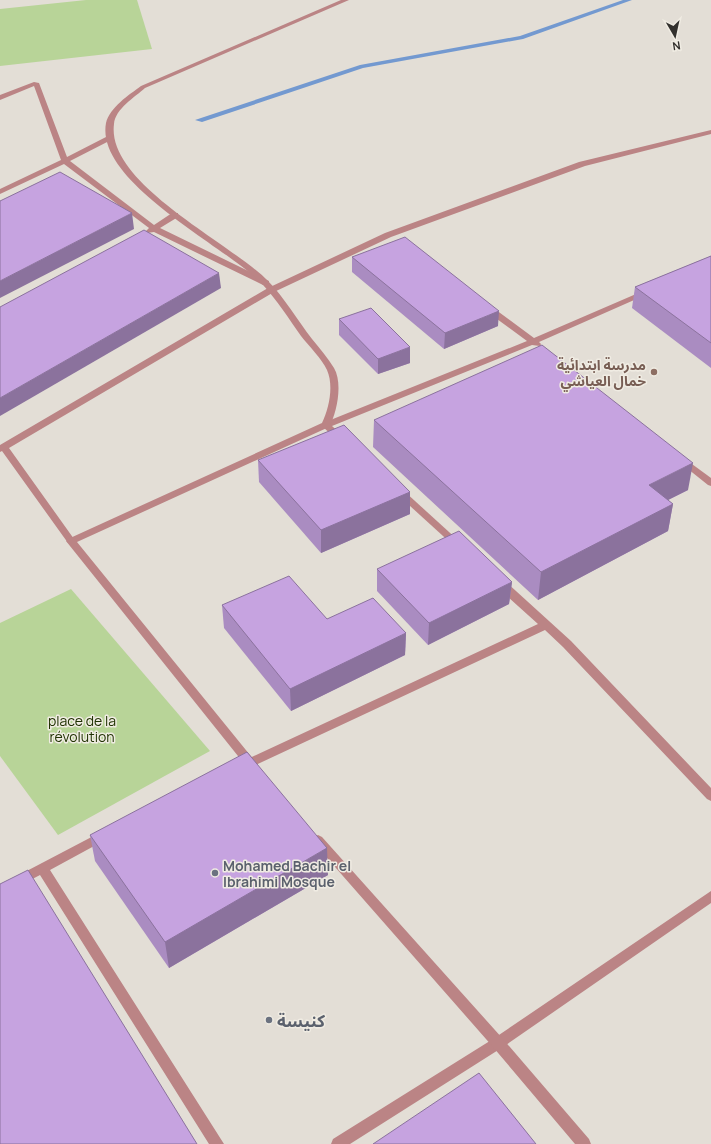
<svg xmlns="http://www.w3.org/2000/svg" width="711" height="1144" viewBox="0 0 711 1144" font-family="Manrope,'Noto Sans Arabic',sans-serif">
	<rect width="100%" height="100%" fill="#e3ded6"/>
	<g fill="#b8d498">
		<polygon points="86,0 137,0 152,49 0,66 0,9"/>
		<polygon points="71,589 210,751 58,835 0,756 0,623"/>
	</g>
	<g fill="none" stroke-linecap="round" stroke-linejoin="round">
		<polygon fill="#7399d0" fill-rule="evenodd" points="623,0 632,0 523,39 363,68 202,122 195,120 360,65 520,36"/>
		<g fill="#bb8485" fill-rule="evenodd">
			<polygon points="34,82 39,83 67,157 106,137 113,139 70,161 154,225 172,213 178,213 178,217 160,228 269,281 269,285 263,285 154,232 147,233 146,231 149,228 64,164 0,194 0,189 61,160 34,86 0,100 0,95"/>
			<polygon points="711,130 711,134 585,166 391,237 274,292 9,448 74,539 76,541 74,543 68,543 2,451 0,452 0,445 268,288 385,233 579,162"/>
			<polygon points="643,291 646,291 650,293 539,342 541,344 540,346 532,345 332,426 344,437 346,439 344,441 338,441 321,425 323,423 527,341 486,311 486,307 492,307 534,338"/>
			<polygon points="681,456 711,478 711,486 708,485 678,461 676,459"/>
			<polygon points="401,490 404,491 460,542 462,544 460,546 454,546 398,495 396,493"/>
			<polygon points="501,580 505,581 571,641 711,788 711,801 707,799 563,647 545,630 247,769 243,770 239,769 237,766 239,763 538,624 497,587 496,584 497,581"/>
			<polygon points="103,831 107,833 109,836 107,839 50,870 224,1144 209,1144 40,875 0,896 0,885"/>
			<polygon points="711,891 711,903 503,1047 350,1144 331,1144 333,1139 493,1039"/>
		</g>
		<g fill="#bb8485" fill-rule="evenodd">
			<path d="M341,0H349L145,88C135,97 115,109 114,124C106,184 231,243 268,281C284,297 298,321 312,339C320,349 328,358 334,368C343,383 337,413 329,427L77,542L254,760L256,763L254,766L250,767L246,766L66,541L68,539L322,423C329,408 334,386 327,370C322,359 309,346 301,336C289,319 277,300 263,285C228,247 95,183 106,123C110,107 129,95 141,86Z"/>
			<polygon points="318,835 322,837 503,1039 589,1139 591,1144 575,1144 493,1047 314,843 312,840 314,837"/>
		</g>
	</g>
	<g fill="#aa8cc1">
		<polygon points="711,256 711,368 632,308 635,287"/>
		<polygon points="352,257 498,326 444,349 352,272"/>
		<polygon points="339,319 410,363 378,374 339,335"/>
		<polygon points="374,420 688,490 668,500 673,504 668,531 538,600 373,447"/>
		<polygon points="258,460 410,492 410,514 321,553 259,482"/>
		<polygon points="377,569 512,582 509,604 428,645 377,591"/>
		<polygon points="222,605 327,619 406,633 405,655 291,711 224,628"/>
		<polygon points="90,835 328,875 169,968 95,861"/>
	</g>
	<g fill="#8b729d">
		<polygon points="132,213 134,229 0,298 0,281"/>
		<polygon points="219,273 221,288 0,416 0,398"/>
		<polygon points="499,311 498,326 444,349 445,333"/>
		<polygon points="410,347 410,363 378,374 378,359"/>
		<polygon points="693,463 688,490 644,512 649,485"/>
		<polygon points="410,492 410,514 321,553 321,530"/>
		<polygon points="673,504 668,531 538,600 541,572"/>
		<polygon points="512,582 509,604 428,645 429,623"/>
		<polygon points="406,633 405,655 291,711 290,689"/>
		<polygon points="327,848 328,875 169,968 165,942"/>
	</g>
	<g fill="#c6a3e0" stroke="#8b729d">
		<polygon points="60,172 132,213 0,281 0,201"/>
		<polygon points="144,230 219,273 0,398 0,307"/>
		<polygon points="405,237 499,311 445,333 352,257"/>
		<polygon points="711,256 711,343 635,287"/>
		<polygon points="371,308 410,347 378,359 339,319"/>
		<polygon points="542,345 693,463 649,485 673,504 541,572 374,420"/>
		<polygon points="344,425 410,492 321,530 258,460"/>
		<polygon points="459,531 512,582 429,623 377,569"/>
		<polygon points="289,576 327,619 373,598 406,633 290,689 222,605"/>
		<polygon points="247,752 327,848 165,942 90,835"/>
		<polygon points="28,870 197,1144 0,1144 0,884"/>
		<polygon points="479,1073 536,1144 373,1144"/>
	</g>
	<circle fill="#8d6e63" stroke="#f0ece3" stroke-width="1.5" cx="654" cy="372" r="4"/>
	<g fill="#6b7280" stroke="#f0ece3" stroke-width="1.5">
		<circle cx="215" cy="873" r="4"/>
		<circle cx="269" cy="1020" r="4"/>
	</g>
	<g text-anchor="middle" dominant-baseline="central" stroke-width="3" stroke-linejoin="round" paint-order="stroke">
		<g font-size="14" font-weight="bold" fill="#785e54" stroke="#f0ece3" text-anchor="end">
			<text x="646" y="364">مدرسة ابتدائية<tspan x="646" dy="16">خمال العياشي</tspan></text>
		</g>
		<g font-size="14" fill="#213303" stroke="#f0ece3">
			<text x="82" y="720">place de la<tspan x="82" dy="16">révolution</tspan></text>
		</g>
		<g font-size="14" font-weight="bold" fill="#5b616d" stroke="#f0ece3" text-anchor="start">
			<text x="223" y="865">Mohamed Bachir el<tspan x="223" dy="16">Ibrahimi Mosque</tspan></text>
		</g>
		<g font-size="17" font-weight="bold" fill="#5b616d" stroke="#f0ece3" text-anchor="start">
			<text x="277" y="1020">كنيسة</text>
		</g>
	</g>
	<g transform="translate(675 36) rotate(171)" stroke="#f0ece3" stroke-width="3" paint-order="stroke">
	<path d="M0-3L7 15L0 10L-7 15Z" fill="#33312e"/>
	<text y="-6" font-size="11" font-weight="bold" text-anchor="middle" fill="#33312e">N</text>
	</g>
</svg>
